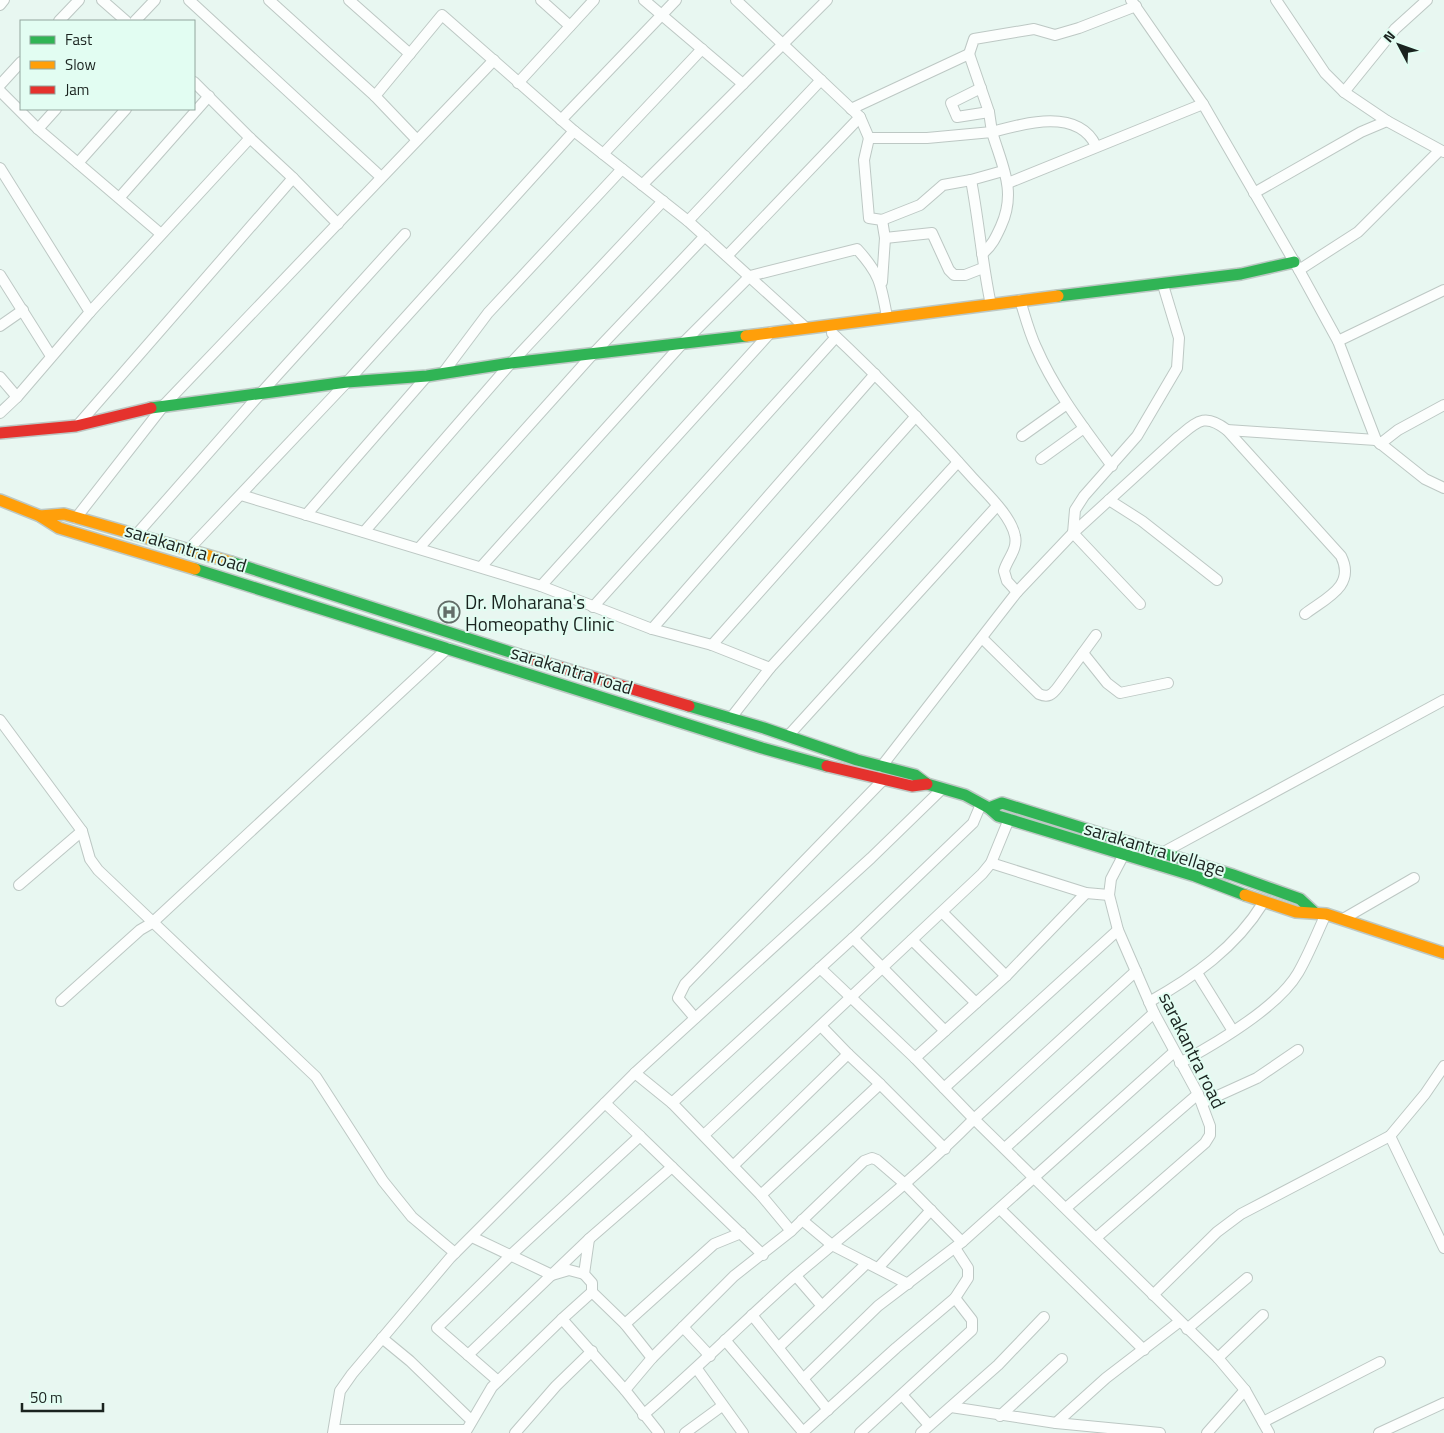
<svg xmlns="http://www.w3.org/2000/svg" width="1444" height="1433" viewBox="0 0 1444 1433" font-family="'Titillium Web',sans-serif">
	<rect width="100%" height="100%" fill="#e8f7f1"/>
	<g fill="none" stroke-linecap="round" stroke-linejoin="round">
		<g stroke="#bdc8c4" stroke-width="12">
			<g id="street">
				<polyline points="102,0 126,21"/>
				<polyline points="189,0 381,177"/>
				<polyline points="269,0 375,96 442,15 574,131 688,221 806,328"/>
				<polyline points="349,0 410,54"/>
				<polyline points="541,0 570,26"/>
				<polyline points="644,0 743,84"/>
				<polyline points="1131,0 1203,104 1299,270 1338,341 1376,440 1425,479 1444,488"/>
				<polyline points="1276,0 1325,73 1344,92 1387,121 1444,152"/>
				<polyline points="0,5 4,0"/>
				<polyline points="59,21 79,0"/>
				<polyline points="135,21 155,0"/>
				<polyline points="969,54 974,39 1034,29 1055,35 1079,28 1136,6"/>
				<polyline points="518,83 594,0"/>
				<polyline points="0,85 21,62"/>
				<polyline points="981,88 951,103 957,117 989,112"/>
				<polyline points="0,91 38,129 161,234"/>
				<polyline points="1344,92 1395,29 1427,0"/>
				<polyline points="375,96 417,140"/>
				<path d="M851,109L969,54L989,112L992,132C1025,123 1078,108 1096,146"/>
				<path d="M860,117L869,138H927L992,132C1002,166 1017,191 1001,226C996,237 992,246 982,254"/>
				<polyline points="561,120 676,0"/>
				<polyline points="38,129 56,109"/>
				<polyline points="250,138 293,178"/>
				<polyline points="869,138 864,160 869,218 882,220 885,238 882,282"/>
				<polyline points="603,154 702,49"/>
				<polyline points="78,163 126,109"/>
				<polyline points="0,168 90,312 17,397"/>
				<path d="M971,180C979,222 982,263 991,305"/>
				<polyline points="1008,183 1203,104"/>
				<polyline points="642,185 827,0"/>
				<polyline points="1254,193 1361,132 1387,121"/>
				<polyline points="120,197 209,96"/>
				<polyline points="882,220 920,205 943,185 971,180 1003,171"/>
				<polyline points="688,221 821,80"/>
				<polyline points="885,238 932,233 949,270 954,275 965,275 983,268"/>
				<polyline points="727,256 860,117 736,0"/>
				<polyline points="1299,270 1358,232 1439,151"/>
				<polyline points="0,275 51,356"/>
				<path d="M1020,300C1025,316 1029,332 1036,347C1055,391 1084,428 1112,466"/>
				<polyline points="90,312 250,138 194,82"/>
				<polyline points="0,326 23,310"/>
				<path d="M832,333C880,378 926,426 970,475C984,491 1011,515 1015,536C1018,550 1007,559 1004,571L1007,581L1017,592"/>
				<polyline points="1338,341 1444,290"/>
				<polyline points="443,373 488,313 622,169"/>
				<polyline points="0,377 17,397 0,413"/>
				<polyline points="77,426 293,178 338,224"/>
				<polyline points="1227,430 1376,440"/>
				<polyline points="1022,436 1067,404"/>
				<polyline points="1380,444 1398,430 1444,405"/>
				<polyline points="1041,459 1084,428"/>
				<polyline points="241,495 541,586 652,629 712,645 770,668 958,462"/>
				<polyline points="1109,500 1142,521 1217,580"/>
				<polyline points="306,515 427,376"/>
				<polyline points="76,518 165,404 494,60"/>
				<polyline points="364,532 511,363 663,201"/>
				<polyline points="136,535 261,393 405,234"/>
				<polyline points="419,548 593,354 705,236"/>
				<polyline points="188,550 347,382 574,131"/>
				<path d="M481,567L682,344L750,276L857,249C880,274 881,284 887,317"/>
				<polyline points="541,586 771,332"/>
				<polyline points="1140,604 1073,533 1075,510 1084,496 1137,436 1177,368 1179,338 1163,285"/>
				<polyline points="593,607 836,337"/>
				<polyline points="652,629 875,374"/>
				<path d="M982,638L1039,694C1048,698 1052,695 1058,687L1096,635"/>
				<polyline points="712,645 916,416"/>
				<polyline points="1083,653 1107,683 1120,693 1168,683"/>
				<polyline points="730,719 770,668"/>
				<polyline points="0,720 82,831 90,859 98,870 316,1077 383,1181 412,1217 455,1253"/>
				<polyline points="788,736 997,506"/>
				<path d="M881,767L1017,592L1073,533L1177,438C1197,422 1204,412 1227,430L1341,556C1356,586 1326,598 1305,614"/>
				<polyline points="1162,853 1444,700"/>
				<polyline points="991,863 1086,893 1109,895"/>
				<polyline points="19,885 82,831"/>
				<polyline points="943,913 1006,976"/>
				<polyline points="1343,919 1414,878"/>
				<polyline points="853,938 945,1031"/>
				<polyline points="912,940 976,1003"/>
				<polyline points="820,968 915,1058"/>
				<polyline points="1136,971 974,1119 1218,1358 1245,1390 1269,1433"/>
				<polyline points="1197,973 1233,1031"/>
				<polyline points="61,1001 140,930 152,923 448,648"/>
				<path d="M1149,1002C1194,977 1236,947 1263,903"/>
				<polyline points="695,1018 678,998 685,984 883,780"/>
				<path d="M1180,1063C1215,1044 1278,1007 1298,973C1309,954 1317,933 1326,914"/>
				<polyline points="635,1073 672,1103 853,938 973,823 981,804"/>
				<polyline points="880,1084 945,1149"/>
				<polyline points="944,1088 1118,930"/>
				<polyline points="672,1103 761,1195 791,1231"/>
				<polyline points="1202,1103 1257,1078 1298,1050"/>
				<polyline points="704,1135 982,874 991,863 1009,819"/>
				<polyline points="1390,1136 1444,1248"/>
				<polyline points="1005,1148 1154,1013"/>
				<polyline points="733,1166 848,1054 821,1026"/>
				<polyline points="672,1167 763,1255"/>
				<polyline points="761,1195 880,1084 848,1054"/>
				<polyline points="1066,1208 1198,1094"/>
				<polyline points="1000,1209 1144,1350"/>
				<polyline points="802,1220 832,1245 908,1284"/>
				<polyline points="472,1237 552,1275 569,1270 584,1274"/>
				<polyline points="1097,1237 1205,1143 1210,1135 1210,1126 1198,1094 1154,1013 1118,930 1109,895 1111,879 1123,856"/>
				<polyline points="589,1239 584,1274 592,1283 592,1292 625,1324 652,1358"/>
				<polyline points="878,1268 931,1210"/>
				<polyline points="796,1276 822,1306"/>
				<polyline points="1153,1295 1217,1232 1241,1214 1390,1136 1425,1094 1444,1066"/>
				<polyline points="752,1315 828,1410"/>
				<polyline points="562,1319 592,1292"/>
				<polyline points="625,1324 714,1244 741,1233"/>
				<polyline points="683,1327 710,1356"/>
				<polyline points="1187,1329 1247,1278"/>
				<polyline points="382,1338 410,1361 471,1420"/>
				<polyline points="725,1340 803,1432"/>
				<polyline points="779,1347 867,1263"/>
				<polyline points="468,1355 589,1239 672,1167 640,1136"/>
				<polyline points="1218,1358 1263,1315"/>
				<polyline points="697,1369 743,1433"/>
				<polyline points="803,1379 878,1306 962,1242 1174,1052"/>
				<polyline points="498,1381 437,1328 512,1254 640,1136 605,1103"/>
				<polyline points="903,1396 929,1425"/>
				<polyline points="951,1407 1056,1423 1160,1433"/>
				<path d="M643,1415C695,1371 743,1322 794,1277C855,1225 918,1176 974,1119L915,1058L1006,976L1086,893"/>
				<polyline points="1000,1416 1062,1359"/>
				<polyline points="1263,1422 1380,1362"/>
				<polyline points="1056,1423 1106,1378 1179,1322"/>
				<polyline points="335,1430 465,1430"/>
				<polyline points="333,1433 340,1391 352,1374 450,1258 635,1073 871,858 942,789"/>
				<polyline points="465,1433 492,1387 562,1319 625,1390"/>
				<polyline points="515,1433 556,1386 592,1351"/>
				<polyline points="659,1433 625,1390 652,1358 734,1276 791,1231 864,1161 872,1158 877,1160 905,1184 962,1242"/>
				<polyline points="685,1433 722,1406"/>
				<polyline points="802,1433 896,1348 955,1298 968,1278 968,1268 955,1248"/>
				<polyline points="860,1433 972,1330 972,1320 955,1298"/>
				<polyline points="921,1433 998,1365 1044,1317"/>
				<polyline points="1207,1433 1245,1390"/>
				<polyline points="1379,1433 1444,1403"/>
			</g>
		</g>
		<g stroke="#bdc8c4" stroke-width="14">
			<g id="fast">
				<polyline points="1058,296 1241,274 1294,262"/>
				<polyline points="151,408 347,382 427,376 511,363 746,336"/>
				<polyline points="231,562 519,655"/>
				<polyline points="195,569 762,748 827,766"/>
				<polyline points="689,706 764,728 857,760 915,775 927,784 965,795 989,808 998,816 1195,876 1245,895"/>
				<polyline points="989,808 1002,803 1233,875 1300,899 1314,912"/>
			</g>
		</g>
		<g stroke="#bdc8c4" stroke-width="14">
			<g id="slow">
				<polyline points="746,336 1058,296"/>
				<polyline points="0,500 40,516 59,528 195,569"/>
				<polyline points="40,516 64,514 231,562"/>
				<polyline points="1245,895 1296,912 1326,914 1444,953"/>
			</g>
		</g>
		<g stroke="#bdc8c4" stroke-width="14">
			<g id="jam">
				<polyline points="0,433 76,426 151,408"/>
				<polyline points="519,655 689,706"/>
				<polyline points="827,766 912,786 927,784"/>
			</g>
		</g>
		<use href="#street" stroke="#fcfefd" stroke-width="10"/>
		<use href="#fast" stroke="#30b455" stroke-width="11"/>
		<use href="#slow" stroke="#ff9f0a" stroke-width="11"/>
		<use href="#jam" stroke="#e5322d" stroke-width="11"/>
	</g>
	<defs>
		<g id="hospital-ring" transform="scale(1.125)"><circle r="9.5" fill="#e2fdf2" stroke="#626d68" stroke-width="1.5"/><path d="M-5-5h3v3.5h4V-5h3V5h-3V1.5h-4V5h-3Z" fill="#626d68"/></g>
	</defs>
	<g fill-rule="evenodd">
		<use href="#hospital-ring" x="449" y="612"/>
	</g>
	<g text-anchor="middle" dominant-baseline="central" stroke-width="4" stroke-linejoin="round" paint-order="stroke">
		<g font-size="19" fill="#1a231f" stroke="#e2fdf2">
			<text transform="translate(186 547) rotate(17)">sarakantra road</text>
			<text transform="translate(572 669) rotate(17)">sarakantra road</text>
			<text transform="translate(1155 848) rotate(17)">sarakantra vellage</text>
			<text transform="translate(1193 1050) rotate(64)">sarakantra road</text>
		</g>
		<g font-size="19" fill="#1a231f" stroke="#e2fdf2" text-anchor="start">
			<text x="465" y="601">Dr. Moharana's<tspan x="465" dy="22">Homeopathy Clinic</tspan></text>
		</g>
	</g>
	<rect x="20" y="20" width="175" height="90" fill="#e2fdf2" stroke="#92a69e"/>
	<rect x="30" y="36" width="25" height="8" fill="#30b455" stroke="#92a69e"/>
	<text x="65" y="45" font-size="15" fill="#1a231f">Fast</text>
	<rect x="30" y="61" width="25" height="8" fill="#ff9f0a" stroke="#92a69e"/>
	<text x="65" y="70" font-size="15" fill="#1a231f">Slow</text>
	<rect x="30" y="86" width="25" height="8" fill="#e5322d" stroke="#92a69e"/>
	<text x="65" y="95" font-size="15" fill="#1a231f">Jam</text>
	<g transform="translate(1399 45) rotate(311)" stroke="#e2fdf2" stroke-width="4" paint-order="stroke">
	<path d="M0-4L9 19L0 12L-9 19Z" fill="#1a231f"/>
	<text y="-8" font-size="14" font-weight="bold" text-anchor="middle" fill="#1a231f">N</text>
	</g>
	<path d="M22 1403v8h81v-8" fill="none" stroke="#1a231f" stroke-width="2.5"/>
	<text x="30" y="1403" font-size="15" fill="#1a231f" stroke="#e2fdf2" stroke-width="4" paint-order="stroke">50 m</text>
</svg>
